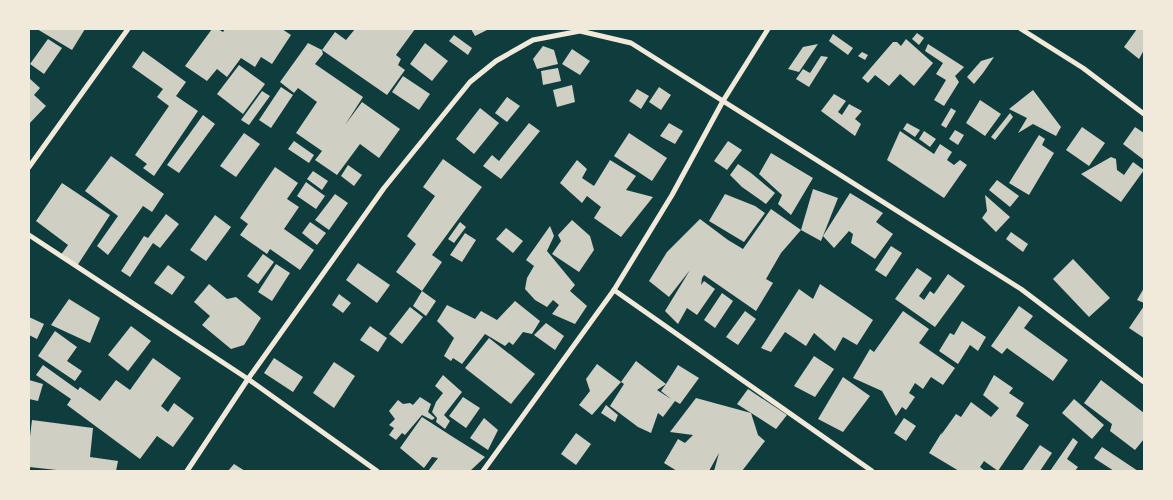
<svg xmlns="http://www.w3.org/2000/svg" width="1173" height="500" viewBox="0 0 1173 500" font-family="'Noto Serif',serif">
	<rect width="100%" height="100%" fill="#0f3d3e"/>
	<g fill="#cfcfc3" fill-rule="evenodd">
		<polygon points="37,29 85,29 72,50"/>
		<polygon points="212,29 218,29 223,32 225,29 282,29 291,35 272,64 261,57 255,67 241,58 227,77 217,69 207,81 185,66"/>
		<polygon points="355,29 415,29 396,55 401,59 398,65 405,70 387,95 322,50 335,32 346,40"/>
		<polygon points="471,29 489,29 475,36"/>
		<polygon points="1137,29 1144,29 1144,50 1139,59 1124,47"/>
		<polygon points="917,33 924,38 919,45 912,39"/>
		<polygon points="833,34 853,48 848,55 829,41"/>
		<polygon points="454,35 472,48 468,55 449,41"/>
		<polygon points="48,39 62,48 44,74 30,64"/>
		<polygon points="906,39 933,63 914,86 900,74 889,86 875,75 868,83 862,78 893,42 897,42 901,46"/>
		<polygon points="308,43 322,50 323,54 315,64 363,97 345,125 362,102 400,129 379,158 360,144 337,175 315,160 322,151 296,133 317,102 298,88 294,93 280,82"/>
		<polygon points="425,43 448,61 432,81 410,64"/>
		<polygon points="818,44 799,72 788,69 803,47"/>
		<polygon points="928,44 964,67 955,76 959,82 944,106 934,100 946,80 936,74 943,63 925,51"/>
		<polygon points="543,46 554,50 558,64 537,69 533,59"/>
		<polygon points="572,49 590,61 580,75 562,64"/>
		<polygon points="143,51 186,82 176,96 198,111 154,176 143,168 147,164 135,155 169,106 157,97 163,89 132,67"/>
		<polygon points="862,52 868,55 865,60 858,56"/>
		<polygon points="821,56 828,57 809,87 796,79 803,69 810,73"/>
		<polygon points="994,57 983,73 974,84 967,77 981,61"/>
		<polygon points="239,65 265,84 243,114 217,94"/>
		<polygon points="558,68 561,81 543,85 541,71"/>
		<polygon points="403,76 430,94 419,110 392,92"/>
		<polygon points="29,78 40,88 34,95 46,106 29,124"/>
		<polygon points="572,85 575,102 557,107 553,90"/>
		<polygon points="281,87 293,95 271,128 259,120"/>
		<polygon points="659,87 671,95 661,110 649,102"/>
		<polygon points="637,89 649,96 641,109 629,101"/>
		<polygon points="1033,90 1061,127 1056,136 1033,124 1018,133 1027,118 1009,109"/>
		<polygon points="262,91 270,96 249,125 241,120"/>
		<polygon points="834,94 846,101 838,112 842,115 849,104 862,111 855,119 861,124 855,136 821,111"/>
		<polygon points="507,97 520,106 507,122 495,113"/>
		<polygon points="980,100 1001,114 985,136 966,123"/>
		<polygon points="480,108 499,123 474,154 456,139"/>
		<polygon points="951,108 956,111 946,128 941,125"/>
		<polygon points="1010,113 1013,117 995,140 991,137"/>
		<polygon points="203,115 215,124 179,173 167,165"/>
		<polygon points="529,123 540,131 501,179 483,166 492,155 499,161"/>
		<polygon points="669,123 683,131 675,144 660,136"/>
		<polygon points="907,123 920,130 915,137 903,129"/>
		<polygon points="1082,127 1105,143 1089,166 1066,150"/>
		<polygon points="1135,127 1144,133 1144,160 1123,144"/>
		<polygon points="955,130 964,135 958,145 949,139"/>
		<polygon points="900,131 934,154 940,144 952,152 947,160 954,165 960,160 967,165 944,198 887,160"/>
		<polygon points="924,131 936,139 930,147 919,139"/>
		<polygon points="244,133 260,144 236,177 220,166"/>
		<polygon points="629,133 667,158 652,181 614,156"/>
		<polygon points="1039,135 1045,139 1042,145 1054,153 1029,195 1009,183"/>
		<polygon points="294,141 314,155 309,163 288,149"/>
		<polygon points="728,141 742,150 727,170 714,161"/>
		<polygon points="771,153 813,178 791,215 778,204 782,195 759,174"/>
		<polygon points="111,156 164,194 152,212 143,206 108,255 97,246 118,216 85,191"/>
		<polygon points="1111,157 1116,159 1117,170 1124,175 1133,162 1144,170 1121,202 1081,174"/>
		<polygon points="443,159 482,187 432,255 442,262 422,291 396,272 416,244 407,236 435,196 423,187"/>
		<polygon points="577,160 587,169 582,178 594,186 610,160 636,176 626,190 653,197 621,237 594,218 601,207 587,196 582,203 560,183"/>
		<polygon points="738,164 751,173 775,193 766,204 742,187 730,175"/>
		<polygon points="348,165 362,175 354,186 341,176"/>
		<polygon points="275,167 298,183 287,199 299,207 284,229 314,250 300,270 270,249 267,254 240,235 248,224 240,218"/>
		<polygon points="313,171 328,181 322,190 307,179"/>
		<polygon points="997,180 1019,196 1010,207 989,190"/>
		<polygon points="306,182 325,196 316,209 297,196"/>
		<polygon points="62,183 110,215 77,266 60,256 68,245 36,221"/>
		<polygon points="813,189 838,198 821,241 801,230"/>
		<polygon points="850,193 883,213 876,222 893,234 875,259 851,243 853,234 849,231 834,248 823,236"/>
		<polygon points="335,194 348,203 329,230 315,220"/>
		<polygon points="725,194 755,206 765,213 744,242 709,221"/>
		<polygon points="985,195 1010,217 996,232 982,218 987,211"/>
		<polygon points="771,209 801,230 781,253 766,279 773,283 756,311 704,275 702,278 701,285 704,281 715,289 697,315 687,308 678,324 665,311 690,270 669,297 649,281 667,252 700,219 728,240 743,249"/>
		<polygon points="166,214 179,224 160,248 153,243 130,277 121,271 144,236 148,238"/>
		<polygon points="215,215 231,227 206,261 190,250"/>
		<polygon points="572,220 590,236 594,250 579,272 552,254 561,241 558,235"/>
		<polygon points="310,222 326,233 317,245 302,233"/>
		<polygon points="460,222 466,227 454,243 448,239"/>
		<polygon points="550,226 554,236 547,251 575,285 570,291 587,306 575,324 552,314 559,305 553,300 547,307 535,300 525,289 527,278 534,266 526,260"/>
		<polygon points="506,228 523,241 513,253 496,239"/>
		<polygon points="1011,232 1028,244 1023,252 1006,239"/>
		<polygon points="465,233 476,240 462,262 450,255"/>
		<polygon points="891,246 902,253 886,277 875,270"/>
		<polygon points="263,254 274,262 258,284 247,276"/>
		<polygon points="1073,259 1110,298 1089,317 1053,279"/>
		<polygon points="358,263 390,285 377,303 346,280"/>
		<polygon points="276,264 290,273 272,301 258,292"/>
		<polygon points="168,265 185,277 172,295 154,283"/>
		<polygon points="917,268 932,278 919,296 924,300 930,291 934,294 948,274 965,286 935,327 895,299"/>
		<polygon points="209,284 227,299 236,297 261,318 244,345 231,349 202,325 210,316 194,302"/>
		<polygon points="820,284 873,320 857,345 843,337 835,351 814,333 806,346 785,332 771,352 761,348 799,289 813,299"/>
		<polygon points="1144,288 1144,303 1137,300"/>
		<polygon points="422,291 436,301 426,316 413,306"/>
		<polygon points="722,293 733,301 715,328 704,320"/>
		<polygon points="339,294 351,303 343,313 332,305"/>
		<polygon points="69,299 100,318 90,343 51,325"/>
		<polygon points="515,301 540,321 532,334 523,332 513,345 509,342 505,346 485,334 462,364 453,358 451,361 444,356 454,338 437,321 447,305 475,319 481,311 497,320"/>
		<polygon points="1019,306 1033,316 1024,328 1068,360 1053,381 1007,348 1002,354 991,346"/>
		<polygon points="1144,306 1144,338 1129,328"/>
		<polygon points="410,307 423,317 402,344 389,334"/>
		<polygon points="745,311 756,319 738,345 726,337"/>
		<polygon points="903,311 929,329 919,343 955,368 943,385 931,377 923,389 915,383 909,393 915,397 906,410 902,407 896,416 882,391 853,378 870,349 874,352"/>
		<polygon points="29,317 44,324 37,339 29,335"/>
		<polygon points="962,321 986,337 978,351 970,345 958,364 939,351 950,333 954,335"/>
		<polygon points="546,323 564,336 555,350 534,335"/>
		<polygon points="131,326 151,341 128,371 108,355"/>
		<polygon points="370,326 387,338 378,352 360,340"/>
		<polygon points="55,331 77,347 67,361 82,371 75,381 38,356"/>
		<polygon points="489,338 535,374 511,404 465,368"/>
		<polygon points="814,356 834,369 815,397 794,386"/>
		<polygon points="153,358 181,378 161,406 168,412 174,403 194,418 173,447 157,436 140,459 67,405 71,399 36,375 43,365 78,390 80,387 100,401 116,380 130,390"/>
		<polygon points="274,358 303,377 293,392 264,373"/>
		<path d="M636,361L666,384L678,365L699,378L680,404L675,401L663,417L658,413L651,433L638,427L610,406L624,384L621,382ZM666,384L661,391L671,399L657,390Z"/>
		<polygon points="334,362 355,376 334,408 313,393"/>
		<polygon points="597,364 621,382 592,415 579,405 590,391 586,379"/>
		<polygon points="443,375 462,392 444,415 450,421 445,429 436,422 437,418 432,412 436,402 443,393 435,386"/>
		<polygon points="994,375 1013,388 1009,393 1024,403 1016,416 1029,425 998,471 984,461 980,467 985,471 959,471 929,453 942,432 941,435 956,414 961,417 971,402 991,417 999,408 983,395"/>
		<polygon points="843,377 870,396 843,432 818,419"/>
		<polygon points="29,380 43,384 38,401 29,399"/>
		<polygon points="1101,380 1144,413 1144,439 1135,450 1110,431 1112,424 1084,403"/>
		<polygon points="748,389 787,415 776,429 737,404"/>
		<polygon points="420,397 431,404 428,412 435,418 432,420 422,415 405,435 402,433 396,440 389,435 394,428 389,425 395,419 389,411 398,400 403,404 410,403 413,405"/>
		<polygon points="463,397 480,408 466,428 449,416"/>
		<polygon points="696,398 751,413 758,435 765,441 742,471 714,471 719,453 709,471 705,470 703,471 677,471 664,463 678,439 685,443 693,435 670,432"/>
		<polygon points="1074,399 1104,425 1092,439 1062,413"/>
		<polygon points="606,405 618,415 615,422 601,413"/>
		<polygon points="422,417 453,437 485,457 470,471 428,471 438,458 432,457 424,468 400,448"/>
		<polygon points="484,418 498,430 488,450 470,438"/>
		<polygon points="904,418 916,426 906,441 894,433"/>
		<polygon points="32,420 93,428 90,457 118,461 116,471 66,471 29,467 29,445"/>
		<polygon points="576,433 591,444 576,465 561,454"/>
		<polygon points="1073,438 1078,442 1067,459 1078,467 1075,471 1050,471"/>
		<polygon points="1040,445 1052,453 1040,471 1022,471"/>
		<polygon points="1102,447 1138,471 1114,471 1094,458"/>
		<polygon points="234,464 245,471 228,471"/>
	</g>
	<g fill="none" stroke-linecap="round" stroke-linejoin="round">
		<g stroke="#f1e9da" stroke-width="5">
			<polyline points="1021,29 1083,68 1144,114"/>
			<polyline points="29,167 128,29"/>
			<polyline points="29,235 248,379 377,471"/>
			<polyline points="614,290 872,471"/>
			<polyline points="187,471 248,379 384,188 470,82 496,61 533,40 580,31 631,43 1021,289 1144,382"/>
			<polyline points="483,471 614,290 672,195 723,101 768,29"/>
		</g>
	</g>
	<rect width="1173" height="500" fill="none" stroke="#f1e9da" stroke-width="60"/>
</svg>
